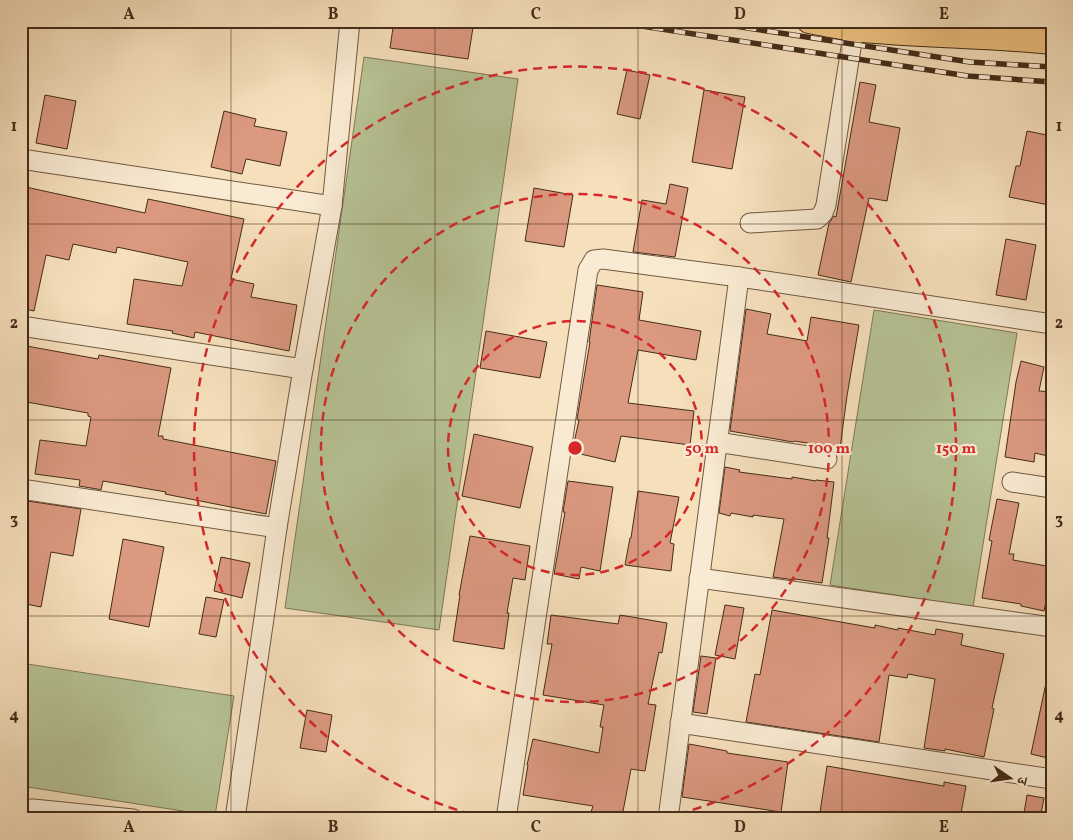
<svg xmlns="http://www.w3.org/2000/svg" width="1073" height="840" viewBox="0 0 1073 840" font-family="Vollkorn,'Noto Serif Devanagari',serif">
	<rect width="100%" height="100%" fill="#f6e0bc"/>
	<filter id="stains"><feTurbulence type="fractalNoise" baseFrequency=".004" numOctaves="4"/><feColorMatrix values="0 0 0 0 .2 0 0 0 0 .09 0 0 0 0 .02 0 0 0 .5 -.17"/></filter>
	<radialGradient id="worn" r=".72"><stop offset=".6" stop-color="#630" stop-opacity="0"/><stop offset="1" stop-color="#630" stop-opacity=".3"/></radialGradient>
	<g fill="#b7c395" stroke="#7e7857">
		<polygon points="364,57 518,79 439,630 285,608"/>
		<polygon points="874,310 1017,333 973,607 830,585"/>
		<polygon points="21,663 234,696 215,816 21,786"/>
	</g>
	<g fill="#db9980" stroke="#452c19">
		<polygon points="394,21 474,21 468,59 390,48"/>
		<polygon points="627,70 650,75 640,119 617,114"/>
		<polygon points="860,82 876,85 869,122 900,128 887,201 869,198 851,282 818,275 829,223 834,216 836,217"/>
		<polygon points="704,90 745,97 732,169 692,162"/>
		<polygon points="45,95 76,101 67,149 36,143"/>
		<polygon points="224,111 256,119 254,126 287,132 280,166 246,159 242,174 211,167"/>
		<polygon points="1027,131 1052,136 1052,194 1049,205 1009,197 1016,166 1020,166"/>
		<polygon points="670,184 688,188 675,257 633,252 642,200 666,204"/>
		<polygon points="21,186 145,213 148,199 244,219 231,279 254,284 251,297 297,305 289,351 195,332 194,338 172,333 173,331 127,324 134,279 182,286 188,262 117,247 116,253 73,244 69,260 46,255 34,311 21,308"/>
		<polygon points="534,188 573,195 564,247 525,241"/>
		<polygon points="1006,239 1036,245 1026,300 996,295"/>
		<polygon points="597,285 643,292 639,320 701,331 696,360 638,350 628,403 694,411 690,445 621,436 615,462 572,452 579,420 577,419 590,342 589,342"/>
		<polygon points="746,309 771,314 767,334 807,341 811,317 859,325 847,396 840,448 794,441 793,442 730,431"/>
		<polygon points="486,331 547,342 540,378 480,368"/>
		<polygon points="21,345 98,359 99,355 171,368 158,436 163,436 163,439 276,461 266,514 165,494 166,492 103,481 101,490 97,489 79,486 80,480 35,474 40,440 86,446 91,417 88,416 88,413 21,401"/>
		<polygon points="1021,361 1044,367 1039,391 1052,392 1052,457 1035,453 1034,462 1005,457 1016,382"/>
		<polygon points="474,434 533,447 520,508 462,496"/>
		<polygon points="725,467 740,470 739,472 792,479 792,477 816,481 816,480 834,482 827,538 829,538 822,583 795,579 795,580 773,577 784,519 753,515 753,517 731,513 730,516 719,513"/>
		<polygon points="568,481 613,487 600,571 581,567 579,579 554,574 565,512 563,512"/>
		<polygon points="638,491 679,497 670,543 674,544 671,571 625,565 630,538 631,538"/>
		<polygon points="997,499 1019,503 1009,554 1014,554 1013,560 1052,567 1052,573 1044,611 1021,606 1021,604 982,598 992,541 989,540"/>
		<polygon points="21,500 81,509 73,556 51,552 41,607 21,603 21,573 28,536 21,535"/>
		<polygon points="470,536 530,546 525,580 513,578 507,613 509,613 504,649 453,641 460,595 459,595"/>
		<polygon points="123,539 164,547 149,627 109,619"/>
		<polygon points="221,557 250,563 242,598 214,591"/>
		<polygon points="206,597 224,600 216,637 199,634"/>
		<polygon points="725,605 744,608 735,659 715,655"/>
		<polygon points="772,610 875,628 875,625 898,630 898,628 935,635 936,629 963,634 961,645 1004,654 992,708 994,709 984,757 945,749 945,751 924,748 935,679 908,674 907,678 889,675 879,742 746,722 755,674 760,675"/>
		<polygon points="551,615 618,624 620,615 667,623 662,653 659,652 648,704 656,705 645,771 631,769 622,817 591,812 593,806 523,795 528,765 527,765 533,739 599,753 603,727 600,727 604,705 543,695 552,644 547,644"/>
		<polygon points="701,656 716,658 707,714 693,712"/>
		<polygon points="1046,683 1052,683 1052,759 1031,754"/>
		<polygon points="307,710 332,715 326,752 300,748"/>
		<polygon points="689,744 727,751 727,753 788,762 781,812 682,797"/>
		<polygon points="827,766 944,786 944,782 966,786 960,819 819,819"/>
		<polygon points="1027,795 1044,798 1040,819 1023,819"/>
	</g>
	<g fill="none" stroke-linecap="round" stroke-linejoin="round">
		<g stroke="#715942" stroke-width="21">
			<g id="minor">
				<polyline points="21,159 332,206"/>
				<polyline points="750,223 817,219 823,213 826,205 854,29"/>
				<polyline points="21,326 303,369"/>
				<polyline points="717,442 827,459"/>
				<polyline points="1012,482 1052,488"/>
				<polyline points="21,489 277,528"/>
				<polyline points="699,578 1052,627"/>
				<polyline points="680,723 1052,779"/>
				<polyline points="21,810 33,809 133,819"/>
				<polyline points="235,819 277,528 303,369 332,206 350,21"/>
				<polyline points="506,819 588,270 594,260 603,259 739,277 1052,324"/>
				<polyline points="668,819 739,277"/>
			</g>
		</g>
		<g stroke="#452c19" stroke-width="26">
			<path id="major" d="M809,21C824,24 839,27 854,29C920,36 986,35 1052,42"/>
		</g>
		<use href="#minor" stroke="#f9ebd3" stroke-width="19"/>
		<use href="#major" stroke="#ebc07e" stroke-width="24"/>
		<g stroke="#452c19" stroke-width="5.5">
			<g id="rail">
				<polyline points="609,21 968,76 1052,82"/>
				<polyline points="702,21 970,62 1052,67"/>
			</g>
		</g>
		<use href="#rail" stroke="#f9ebd3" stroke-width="4" stroke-dasharray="11" stroke-linecap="butt"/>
	</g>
	<path fill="none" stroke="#452c19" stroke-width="1" stroke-opacity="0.55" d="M231,21V819M435,21V819M638,21V819M842,21V819M21,224H1052M21,420H1052M21,616H1052"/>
	<g fill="none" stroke="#d62828" stroke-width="2.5" stroke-dasharray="9 6">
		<circle cx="575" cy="448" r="127"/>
		<circle cx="575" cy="448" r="254"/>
		<path d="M486 818A381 381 0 1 1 664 818"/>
	</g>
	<circle cx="575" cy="448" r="8" fill="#d62828" stroke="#f9ebd3" stroke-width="2.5"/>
	<g font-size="15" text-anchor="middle" font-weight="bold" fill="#d62828" stroke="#f9ebd3" stroke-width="4.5" stroke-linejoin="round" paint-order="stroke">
		<text x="702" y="453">50 m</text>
		<text x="829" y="453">100 m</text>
		<text x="956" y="453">150 m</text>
	</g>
	<rect width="1073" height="840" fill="none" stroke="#f6e0bc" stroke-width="55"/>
	<g transform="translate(1010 778) rotate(103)" stroke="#f9ebd3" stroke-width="4" paint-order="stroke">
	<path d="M0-4L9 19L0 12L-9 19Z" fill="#452c19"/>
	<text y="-8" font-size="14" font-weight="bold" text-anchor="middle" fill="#452c19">उ</text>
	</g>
	<rect x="28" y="28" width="1018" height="784" fill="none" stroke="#452c19" stroke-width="2"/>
	<g font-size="16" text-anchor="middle" font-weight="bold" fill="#452c19">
		<text x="129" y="19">A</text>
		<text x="333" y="19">B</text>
		<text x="536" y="19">C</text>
		<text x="740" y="19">D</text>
		<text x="944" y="19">E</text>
		<text x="14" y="131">1</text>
		<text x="1059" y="131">1</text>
		<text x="14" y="328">2</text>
		<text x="1059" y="328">2</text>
		<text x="14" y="524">3</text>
		<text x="1059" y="524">3</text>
		<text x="14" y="720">4</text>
		<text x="1059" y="720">4</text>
		<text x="129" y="832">A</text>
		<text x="333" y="832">B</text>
		<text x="536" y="832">C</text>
		<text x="740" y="832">D</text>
		<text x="944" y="832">E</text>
	</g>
	<rect width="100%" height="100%" filter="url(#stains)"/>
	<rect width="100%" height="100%" fill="url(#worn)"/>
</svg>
